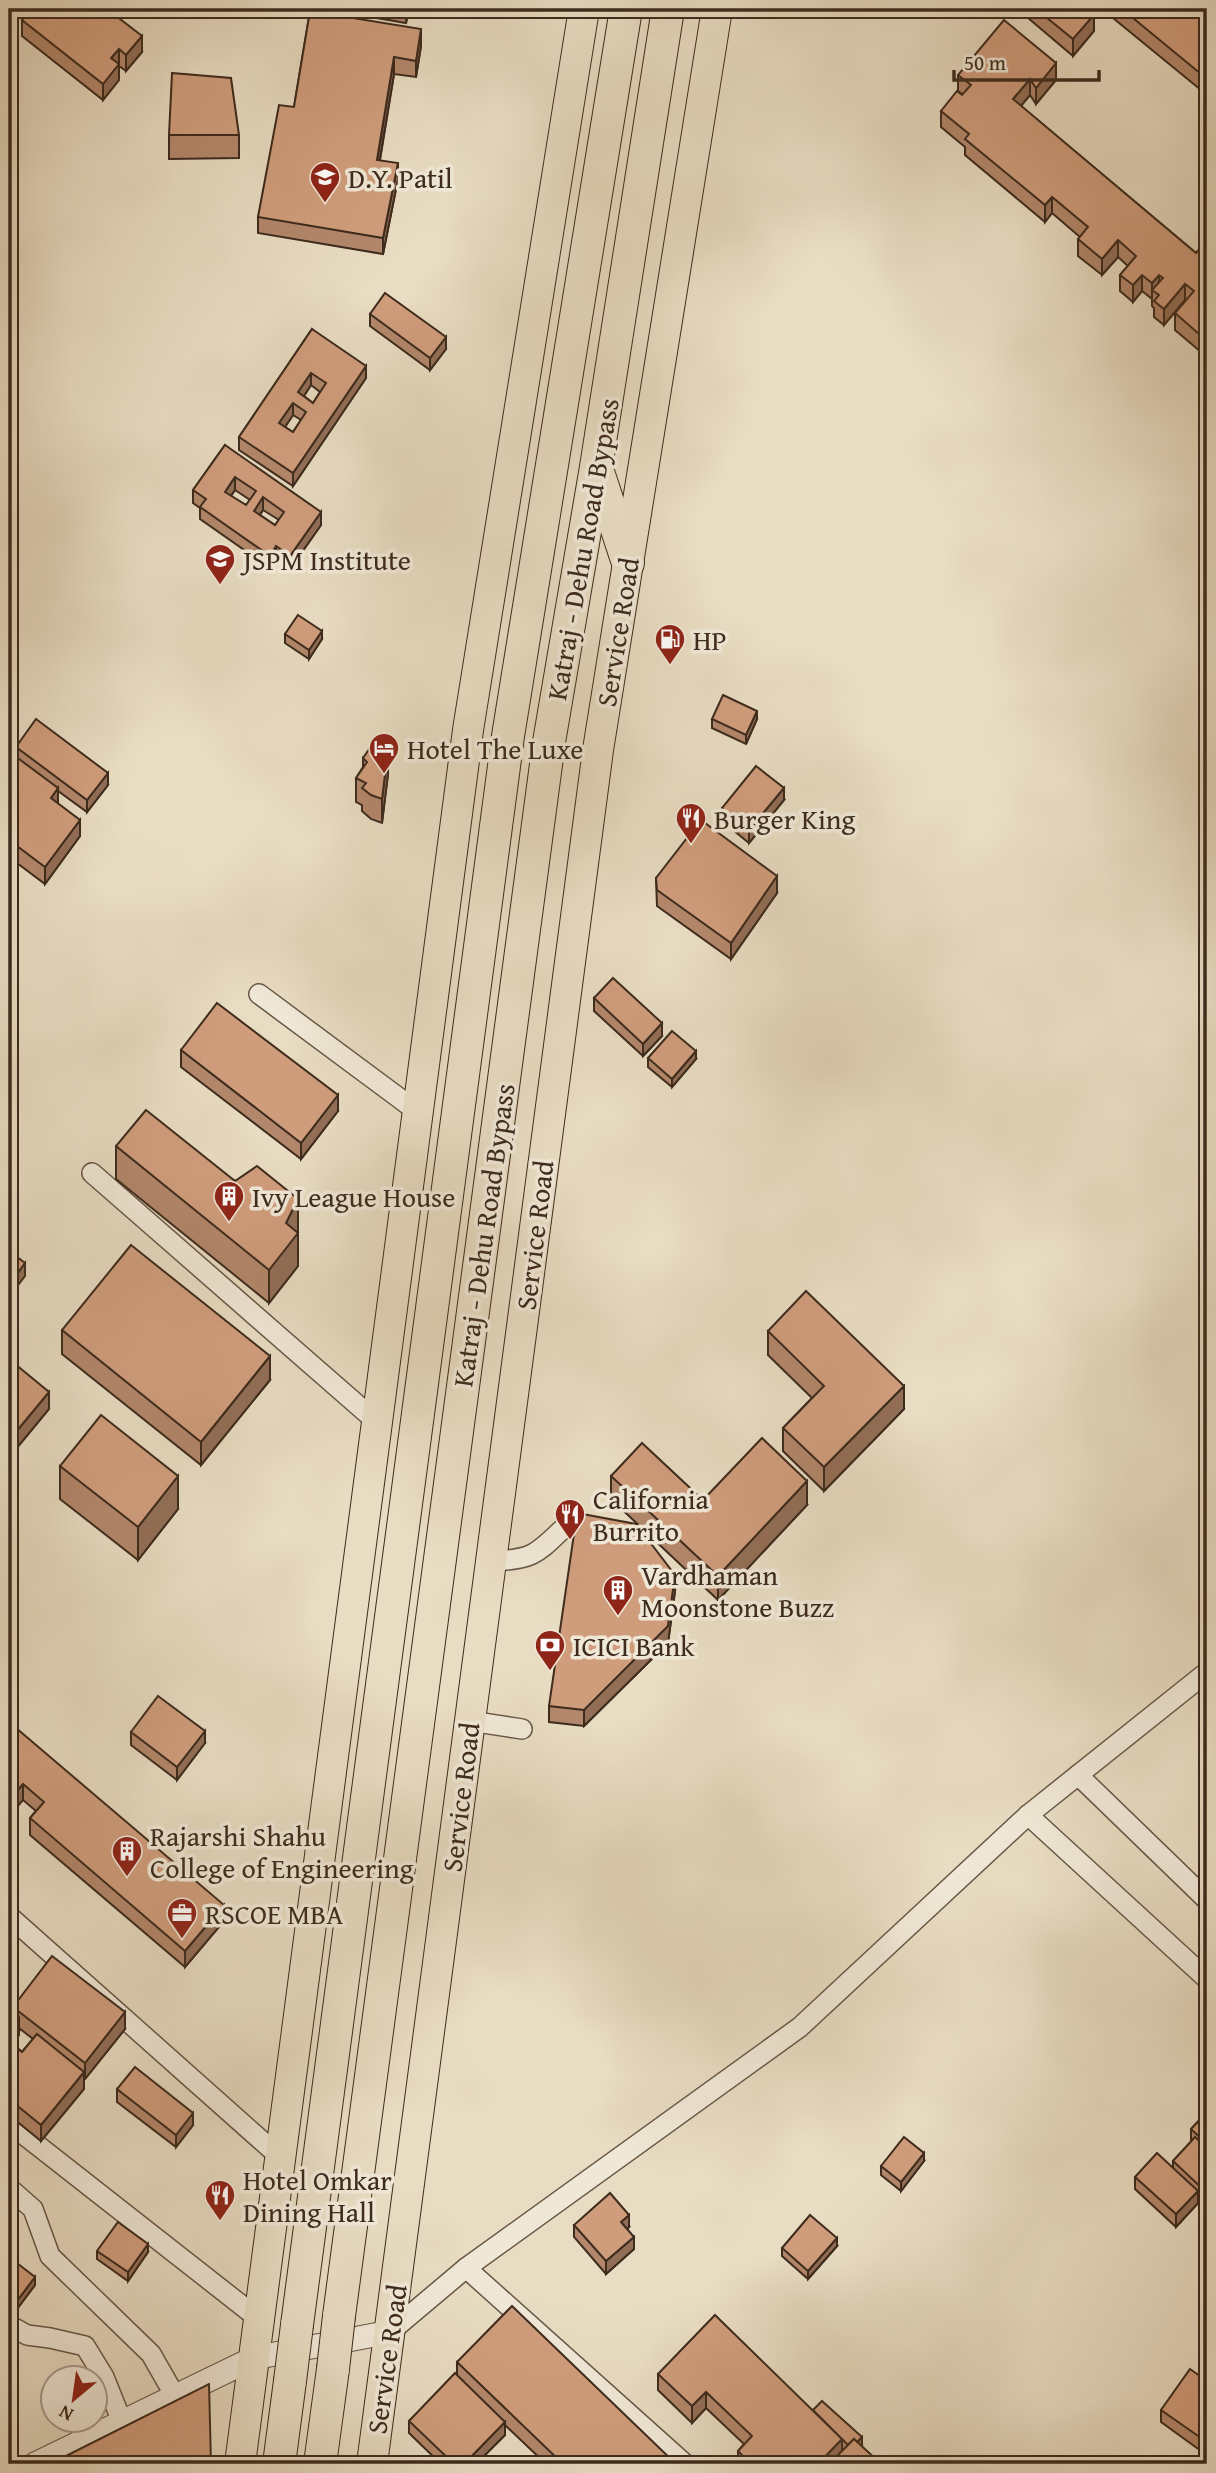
<svg xmlns="http://www.w3.org/2000/svg" width="1216" height="2473" viewBox="0 0 1216 2473" font-family="'Gentium Book Plus',serif">
	<rect width="100%" height="100%" fill="#e8dcc2"/>
	<filter id="stains"><feTurbulence type="fractalNoise" baseFrequency=".00286" numOctaves="4"/><feColorMatrix values="0 0 0 0 .2 0 0 0 0 .09 0 0 0 0 .02 0 0 0 .5 -.17"/></filter>
	<radialGradient id="worn" r=".72"><stop offset=".6" stop-color="#630" stop-opacity="0"/><stop offset="1" stop-color="#630" stop-opacity=".3"/></radialGradient>
	<g fill="none" stroke-linecap="round" stroke-linejoin="round">
		<g stroke="#685746" stroke-width="22">
			<g id="minor">
				<polyline points="259,994 418,1112"/>
				<polyline points="92,1173 377,1422"/>
				<path d="M491,1561C536,1560 538,1552 569,1523"/>
				<polyline points="470,1721 522,1729"/>
				<polyline points="1078,1775 1207,1900"/>
				<polyline points="1028,1815 1207,1979"/>
				<polyline points="9,1916 280,2157"/>
				<polyline points="9,2123 259,2319"/>
				<polyline points="9,2188 33,2209 50,2256 151,2354 175,2396"/>
				<polyline points="466,2268 685,2464"/>
				<polyline points="9,2325 27,2335 50,2338 85,2346 104,2377 122,2422"/>
				<polyline points="390,2332 466,2268 800,2027 1028,1815 1207,1672"/>
			</g>
		</g>
		<g stroke="#685746" stroke-width="25">
			<polyline id="tertiary" points="35,2464 254,2358 390,2332"/>
		</g>
		<g stroke="#3d2b1d" stroke-width="32">
			<g id="primary">
				<polyline points="240,2464 468,730 584,9"/>
				<polyline points="372,2464 598,750 717,9"/>
			</g>
		</g>
		<g stroke="#3d2b1d" stroke-width="34">
			<g id="trunk">
				<polyline points="598,472 628,563"/>
				<polyline points="339,2316 549,742 596,467 668,9"/>
				<polyline points="297,2325 508,736 626,9"/>
				<polyline points="279,2464 290,2381"/>
				<polyline points="320,2464 333,2369"/>
			</g>
		</g>
		<use href="#minor" stroke="#f0e8d7" stroke-width="19"/>
		<use href="#tertiary" stroke="#f0e8d7" stroke-width="23"/>
		<use href="#primary" stroke="#e8dcc2" stroke-width="30"/>
		<use href="#trunk" stroke="#e8dcc2" stroke-width="32"/>
		<g stroke="#3d2b1d" stroke-width="34" stroke-linecap="butt">
			<g id="trunk-bridge">
				<polyline points="333,2369 339,2316"/>
				<polyline points="290,2381 297,2325"/>
			</g>
		</g>
		<use href="#trunk-bridge" stroke="#e8dcc2" stroke-width="32"/>
	</g>
	<g fill="#b3876b" stroke="#3d2b1d" stroke-width="2" fill-rule="evenodd">
		<polygon points="324,9 409,9 406,23"/>
		<polygon points="1021,9 1099,9 1094,15 1094,31 1073,56 1021,12"/>
		<polygon points="1102,9 1207,9 1207,95"/>
		<polygon points="310,11 421,46 416,77 394,74 380,160 398,179 383,254 258,233 258,217 294,107"/>
		<polygon points="22,20 142,52 126,71 119,66 119,80 103,100 22,36"/>
		<polygon points="958,75 1056,80 1036,104 1030,95 1021,106 1196,253 1207,240 1207,357 1175,330 1175,313 1186,301 1185,300 1164,325 1154,317 1154,308 1152,306 1152,299 1142,291 1133,302 1120,291 1120,275 1128,266 1118,257 1102,275 1078,256 1078,239 1080,237 1052,213 1045,222 965,155 965,147 941,127 941,111 962,94 958,91"/>
		<polygon points="169,135 239,135 239,158 169,159"/>
		<polygon points="370,314 446,349 430,370 370,326"/>
		<path d="M312,329L366,378L293,486L239,450V437ZM311,385L320,392L313,403L304,396ZM293,415L301,420L293,432L285,427Z"/>
		<path d="M225,445L321,525L290,569L276,559L270,568L200,519V508L193,503V490ZM235,490L250,500L246,505L231,496ZM263,510L279,520L275,525L260,515Z"/>
		<polygon points="285,634 322,639 309,659 285,643"/>
		<polygon points="712,719 757,719 746,744 712,728"/>
		<polygon points="16,747 108,785 87,812 58,791 58,804 80,836 45,884 9,857 9,764 16,756"/>
		<polygon points="363,758 388,774 382,823 371,819 362,811 362,805 356,802 356,778 363,767"/>
		<polygon points="784,800 749,843 722,821 722,808"/>
		<polygon points="656,878 777,893 731,959 657,906"/>
		<polygon points="594,998 662,1036 643,1056 594,1011"/>
		<polygon points="181,1050 338,1111 301,1159 181,1067"/>
		<polygon points="648,1058 696,1059 672,1087 648,1067"/>
		<polygon points="116,1146 298,1199 298,1266 269,1303 116,1179"/>
		<polygon points="62,1330 270,1380 201,1465 62,1354"/>
		<polygon points="768,1331 904,1409 824,1491 783,1451 783,1428 812,1398 768,1355"/>
		<polygon points="9,1359 49,1409 11,1455 9,1453"/>
		<polygon points="60,1466 178,1509 138,1560 60,1499"/>
		<polygon points="611,1476 703,1500 807,1505 718,1600 611,1499"/>
		<polygon points="675,1591 668,1643 584,1726 549,1722 549,1706"/>
		<polygon points="9,1722 224,1921 185,1967 30,1835 30,1818 36,1811 23,1800"/>
		<polygon points="131,1732 205,1743 177,1780 131,1745"/>
		<path d="M13,2007L125,2029L85,2079H84V2089L41,2141L9,2115V2010L13,2013ZM19,2028L33,2039L22,2052L11,2043L19,2035Z"/>
		<polygon points="117,2089 193,2125 176,2147 117,2102"/>
		<polygon points="1207,2112 1207,2205 1198,2196 1198,2203 1176,2227 1135,2189 1135,2177 1173,2168 1173,2161 1191,2142 1191,2129"/>
		<polygon points="924,2161 901,2191 881,2175 881,2166"/>
		<polygon points="574,2225 629,2227 627,2229 634,2249 606,2274 574,2237"/>
		<polygon points="837,2246 808,2279 782,2256 782,2248"/>
		<polygon points="97,2251 148,2252 128,2281 97,2259"/>
		<polygon points="9,2258 35,2285 14,2313 9,2310"/>
		<polygon points="457,2362 676,2464 546,2464 505,2425 505,2435 476,2464 441,2464 409,2433 409,2421 457,2375"/>
		<polygon points="658,2374 813,2410 862,2445 861,2446 881,2464 738,2464 738,2451 744,2444 706,2408 692,2423 658,2390"/>
		<polygon points="1207,2381 1201,2451 1161,2422 1161,2410"/>
	</g>
	<g fill="#926e57" stroke="#3d2b1d" stroke-width="2">
		<polygon points="406,9 409,9 406,23"/>
		<polygon points="1086,9 1099,9 1094,15 1094,31 1073,56 1073,39 1084,11"/>
		<polygon points="421,29 421,46 416,77 416,61"/>
		<polygon points="142,36 142,52 126,71 126,55"/>
		<polygon points="119,49 119,80 103,100 103,84 111,58"/>
		<polygon points="394,57 394,74 377,176 377,160"/>
		<polygon points="1056,63 1056,80 1036,104 1036,88"/>
		<polygon points="1030,79 1030,95 1013,115 1013,99"/>
		<polygon points="398,163 398,179 383,254 383,238"/>
		<polygon points="1052,197 1052,213 1045,222 1045,205"/>
		<polygon points="1118,240 1118,257 1102,275 1102,259"/>
		<polygon points="1142,275 1142,291 1133,302 1133,285"/>
		<polygon points="1159,275 1159,291 1152,290 1152,299 1152,283"/>
		<polygon points="1185,284 1185,300 1164,325 1164,309"/>
		<polygon points="446,337 446,349 430,370 430,358"/>
		<polygon points="366,366 366,378 293,486 293,473"/>
		<polygon points="311,373 311,385 298,405 298,392"/>
		<polygon points="293,403 293,415 279,436 279,423"/>
		<polygon points="235,477 235,490 225,504 225,492"/>
		<polygon points="263,497 263,510 254,523 254,511"/>
		<polygon points="321,512 321,525 290,569 290,556"/>
		<polygon points="276,546 276,559 270,568 270,556"/>
		<polygon points="322,631 322,639 309,659 309,650"/>
		<polygon points="757,711 757,719 746,744 746,735"/>
		<polygon points="388,750 388,774 382,823 382,799"/>
		<polygon points="108,773 108,785 87,812 87,800"/>
		<polygon points="58,788 58,805 51,798"/>
		<polygon points="784,788 784,800 749,843 749,830"/>
		<polygon points="80,820 80,836 45,884 45,867"/>
		<polygon points="777,876 777,893 731,959 731,943"/>
		<polygon points="662,1023 662,1036 643,1056 643,1044"/>
		<polygon points="696,1051 696,1059 672,1087 672,1079"/>
		<polygon points="338,1095 338,1111 301,1159 301,1143"/>
		<polygon points="298,1199 298,1266 269,1303 269,1270 286,1223"/>
		<polygon points="25,1263 25,1276 9,1297 9,1285"/>
		<polygon points="270,1356 270,1380 201,1465 201,1442"/>
		<polygon points="904,1386 904,1409 824,1491 824,1467"/>
		<polygon points="49,1392 49,1409 11,1455 11,1438"/>
		<polygon points="178,1476 178,1509 138,1560 138,1527"/>
		<polygon points="807,1481 807,1505 718,1600 718,1576"/>
		<polygon points="675,1575 675,1591 668,1643 584,1726 584,1710"/>
		<polygon points="205,1731 205,1743 177,1780 177,1767"/>
		<polygon points="23,1784 23,1800 9,1816 9,1800"/>
		<polygon points="224,1905 224,1921 185,1967 185,1951"/>
		<polygon points="10,1922 10,1938 9,1940 9,1923"/>
		<polygon points="125,2012 125,2029 85,2079 85,2063"/>
		<polygon points="19,2018 19,2035 9,2047 9,2030"/>
		<polygon points="84,2072 84,2089 41,2141 41,2125"/>
		<polygon points="193,2113 193,2125 176,2147 176,2135"/>
		<polygon points="924,2153 924,2161 901,2191 901,2182"/>
		<polygon points="1198,2191 1198,2203 1176,2227 1176,2214"/>
		<polygon points="629,2215 629,2227 621,2235 621,2222"/>
		<polygon points="634,2237 634,2249 606,2274 606,2261"/>
		<polygon points="837,2238 837,2246 808,2279 808,2271"/>
		<polygon points="148,2244 148,2252 128,2281 128,2272"/>
		<polygon points="35,2277 35,2285 14,2313 14,2305"/>
		<polygon points="706,2392 706,2408 692,2423 692,2406"/>
		<polygon points="505,2422 505,2435 476,2464 464,2464"/>
		<polygon points="1207,2430 1207,2442 1201,2451 1201,2438"/>
		<polygon points="862,2437 862,2445 852,2456 852,2448"/>
		<polygon points="842,2439 842,2455 833,2464 818,2464"/>
	</g>
	<g fill="#d09d7c" stroke="#3d2b1d" stroke-width="2" fill-rule="evenodd">
		<polygon points="31,9 107,9 142,36 126,55 119,49 111,58 119,64 103,84 22,20"/>
		<polygon points="1036,9 1086,9 1084,11 1094,15 1073,39"/>
		<polygon points="1122,9 1206,9 1204,11 1207,14 1207,79"/>
		<polygon points="310,11 421,29 416,61 394,57 377,160 398,163 383,238 258,217 279,105 294,107"/>
		<polygon points="1004,20 1056,63 1036,88 1030,79 1013,99 1196,253 1207,240 1207,299 1206,300 1207,302 1207,341 1175,313 1194,291 1185,284 1164,309 1154,301 1159,295 1152,290 1163,278 1159,275 1152,283 1142,275 1133,285 1120,275 1136,256 1118,240 1102,259 1078,239 1088,227 1052,197 1045,205 965,139 969,134 941,111 957,91 962,95 971,85 958,75"/>
		<polygon points="172,73 231,78 239,135 169,135"/>
		<polygon points="385,293 446,337 430,358 370,314"/>
		<path d="M312,329L366,366L293,473L239,437ZM311,373L326,383L313,403L298,392ZM293,403L306,412L293,432L279,423Z"/>
		<path d="M225,445L321,512L290,556L276,546L270,556L200,507L206,499L193,490ZM235,477L256,491L246,505L225,492ZM263,497L284,512L275,525L254,511Z"/>
		<polygon points="298,615 322,631 309,650 285,634"/>
		<polygon points="723,695 757,711 746,735 712,719"/>
		<polygon points="36,719 108,773 87,800 16,747"/>
		<polygon points="370,748 388,750 382,799 371,795 362,788 366,783 356,778 367,762 363,758"/>
		<polygon points="15,756 58,788 51,798 80,820 45,867 9,840 9,764"/>
		<polygon points="756,766 784,788 749,830 722,808"/>
		<polygon points="701,820 777,876 731,943 657,890 656,878"/>
		<polygon points="613,978 662,1023 643,1044 594,998"/>
		<polygon points="217,1003 338,1095 301,1143 181,1050"/>
		<polygon points="672,1031 696,1051 672,1079 648,1058"/>
		<polygon points="146,1110 235,1181 257,1166 298,1199 286,1223 298,1233 269,1270 116,1146"/>
		<polygon points="131,1245 270,1356 201,1442 62,1330"/>
		<polygon points="9,1251 25,1263 9,1285"/>
		<polygon points="806,1291 904,1386 824,1467 783,1428 824,1386 768,1331"/>
		<polygon points="9,1359 49,1392 11,1438 9,1436"/>
		<polygon points="101,1415 178,1476 138,1527 60,1466"/>
		<polygon points="762,1438 807,1481 718,1576 611,1476 642,1443 703,1500"/>
		<polygon points="577,1513 636,1524 675,1575 668,1626 584,1710 549,1706"/>
		<polygon points="158,1696 205,1731 177,1767 131,1732"/>
		<polygon points="9,1722 224,1905 185,1951 30,1818 44,1802 23,1784 9,1800"/>
		<polygon points="52,1956 125,2012 85,2063 13,2007"/>
		<polygon points="9,2010 19,2018 9,2030"/>
		<polygon points="37,2034 84,2072 41,2125 9,2099 9,2041 22,2052"/>
		<polygon points="135,2067 193,2113 176,2135 117,2089"/>
		<polygon points="1207,2112 1207,2144 1191,2129"/>
		<polygon points="904,2137 924,2153 901,2182 881,2166"/>
		<polygon points="1195,2137 1207,2148 1207,2193 1173,2161"/>
		<polygon points="1157,2153 1198,2191 1176,2214 1135,2177"/>
		<polygon points="610,2193 629,2215 621,2222 634,2237 606,2261 574,2225"/>
		<polygon points="810,2215 837,2238 808,2271 782,2248"/>
		<polygon points="118,2222 148,2244 128,2272 97,2251"/>
		<polygon points="9,2257 35,2277 14,2305 9,2301"/>
		<polygon points="512,2306 676,2464 563,2464 457,2362"/>
		<polygon points="715,2315 842,2439 818,2464 808,2464 803,2460 798,2464 751,2464 738,2451 752,2436 706,2392 692,2406 658,2374"/>
		<polygon points="1190,2369 1207,2381 1207,2430 1201,2438 1161,2410"/>
		<polygon points="455,2373 505,2422 464,2464 454,2464 409,2421"/>
		<polygon points="209,2384 211,2464 50,2464"/>
		<polygon points="822,2401 862,2437 857,2442 854,2439 848,2445 813,2410"/>
		<polygon points="854,2439 881,2464 829,2464"/>
	</g>
	<defs>
		<g id="university-pin" transform="scale(1.575)"><path d="M0 17L-7.5 6A9.5 9.5 0 1 1 7.5 6Z" fill="#8f2418" stroke="#f0e8d7"/><path d="M0-5L7-2L0 1L-7-2ZM-4 1L0 2.5L4 1V4Q0 6-4 4Z" fill="#fff"/></g>
		<g id="fuel-pin" transform="scale(1.575)"><path d="M0 17L-7.5 6A9.5 9.5 0 1 1 7.5 6Z" fill="#8f2418" stroke="#f0e8d7"/><path d="M-5.5-6h7V0h2V4h1.3V-2.5L3-4.5l.8-.8L6-3V5H2.5V1h-1V6h-7ZM-4.2-4.7v3.2H.2V-4.7Z" fill="#fff"/></g>
		<g id="hotel-pin" transform="scale(1.575)"><path d="M0 17L-7.5 6A9.5 9.5 0 1 1 7.5 6Z" fill="#8f2418" stroke="#f0e8d7"/><path d="M-6-4.5h1.5V1H6V5H4.5V3h-9V5H-6ZM-4 0a1.8 1.8 0 1 1 3.6 0ZM.5 0V-2.5h3Q6-2.5 6 0Z" fill="#fff"/></g>
		<g id="restaurant-pin" transform="scale(1.575)"><path d="M0 17L-7.5 6A9.5 9.5 0 1 1 7.5 6Z" fill="#8f2418" stroke="#f0e8d7"/><path d="M-5-6h1v4h1v-4h1v4h1v-4h1v5L-1.5 .5V6h-2V.5L-5-1ZM5-6V6H3V1.5H1.5Q1.5-4 5-6Z" fill="#fff"/></g>
		<g id="building-pin" transform="scale(1.575)"><path d="M0 17L-7.5 6A9.5 9.5 0 1 1 7.5 6Z" fill="#8f2418" stroke="#f0e8d7"/><path d="M-4-6H4V6H1V3H-1V6H-4ZM-2.5-4.3h1.7v1.8h-1.7ZM.8-4.3h1.7v1.8H.8ZM-2.5-1h1.7V.8h-1.7ZM.8-1h1.7V.8H.8Z" fill="#fff"/></g>
		<g id="bank-pin" transform="scale(1.575)"><path d="M0 17L-7.5 6A9.5 9.5 0 1 1 7.5 6Z" fill="#8f2418" stroke="#f0e8d7"/><path d="M-6-4H6V4H-6ZM0-2.3a2.3 2.3 0 1 0 0 4.6a2.3 2.3 0 1 0 0-4.6Z" fill="#fff"/></g>
		<g id="office-pin" transform="scale(1.575)"><path d="M0 17L-7.5 6A9.5 9.5 0 1 1 7.5 6Z" fill="#8f2418" stroke="#f0e8d7"/><path d="M-6-3h4V-5.5h4V-3h4V5H-6ZM-1-4.5V-3h2v-1.5ZM-6 0V1H6V0Z" fill="#fff"/></g>
	</defs>
	<g fill-rule="evenodd">
		<use href="#university-pin" x="325" y="177"/>
		<use href="#university-pin" x="220" y="559"/>
		<use href="#fuel-pin" x="670" y="639"/>
		<use href="#hotel-pin" x="384" y="748"/>
		<use href="#restaurant-pin" x="691" y="818"/>
		<use href="#building-pin" x="229" y="1196"/>
		<use href="#restaurant-pin" x="570" y="1514"/>
		<use href="#building-pin" x="618" y="1590"/>
		<use href="#bank-pin" x="550" y="1645"/>
		<use href="#building-pin" x="127" y="1851"/>
		<use href="#office-pin" x="182" y="1913"/>
		<use href="#restaurant-pin" x="220" y="2195"/>
	</g>
	<g text-anchor="middle" dominant-baseline="central" stroke-width="7" stroke-linejoin="round" paint-order="stroke">
		<g font-size="28" fill="#3d2b1d" stroke="#f0e8d7" text-anchor="start">
			<text x="348" y="177">D.Y. Patil</text>
			<text x="243" y="559">JSPM Institute</text>
			<text x="693" y="639">HP</text>
			<text x="407" y="748">Hotel The Luxe</text>
			<text x="714" y="818">Burger King</text>
			<text x="252" y="1196">Ivy League House</text>
			<text x="593" y="1498">California<tspan x="593" dy="32">Burrito</tspan></text>
			<text x="641" y="1574">Vardhaman<tspan x="641" dy="32">Moonstone Buzz</tspan></text>
			<text x="573" y="1645">ICICI Bank</text>
			<text x="150" y="1835">Rajarshi Shahu<tspan x="150" dy="32">College of Engineering</tspan></text>
			<text x="205" y="1913">RSCOE MBA</text>
			<text x="243" y="2179">Hotel Omkar<tspan x="243" dy="32">Dining Hall</tspan></text>
		</g>
		<g font-size="28" fill="#3d2b1d" stroke="#f0e8d7">
			<text transform="translate(582 549) rotate(-80)">Katraj - Dehu Road Bypass</text>
			<text transform="translate(617 632) rotate(-81)">Service Road</text>
			<text transform="translate(483 1235) rotate(-82)">Katraj - Dehu Road Bypass</text>
			<text transform="translate(534 1235) rotate(-83)">Service Road</text>
			<text transform="translate(460 1797) rotate(-83)">Service Road</text>
			<text transform="translate(386 2359) rotate(-82)">Service Road</text>
		</g>
	</g>
	<rect width="1216" height="2473" fill="none" stroke="#e8dcc2" stroke-width="35"/>
	<rect x="10" y="10" width="1195" height="2452" fill="none" stroke="#3d2b1d" stroke-width="3.5"/>
	<rect x="18" y="18" width="1181" height="2438" fill="none" stroke="#3d2b1d" stroke-width="2"/>
	<g transform="translate(74 2399) rotate(209)"><circle r="33" fill="#f0e8d7" stroke="#a89c8d" stroke-width="2"/>
	<path d="M0-5L12 26L0 18L-12 26Z" fill="#8f2418"/>
	<text y="-10" font-size="19" font-weight="bold" text-anchor="middle" fill="#3d2b1d">N</text>
	</g>
	<path d="M954 70v10h145v-10" fill="none" stroke="#3d2b1d" stroke-width="3.5"/>
	<text x="964" y="70" font-size="21" fill="#3d2b1d" stroke="#f0e8d7" stroke-width="5" paint-order="stroke">50 m</text>
	<rect width="100%" height="100%" filter="url(#stains)"/>
	<rect width="100%" height="100%" fill="url(#worn)"/>
</svg>
